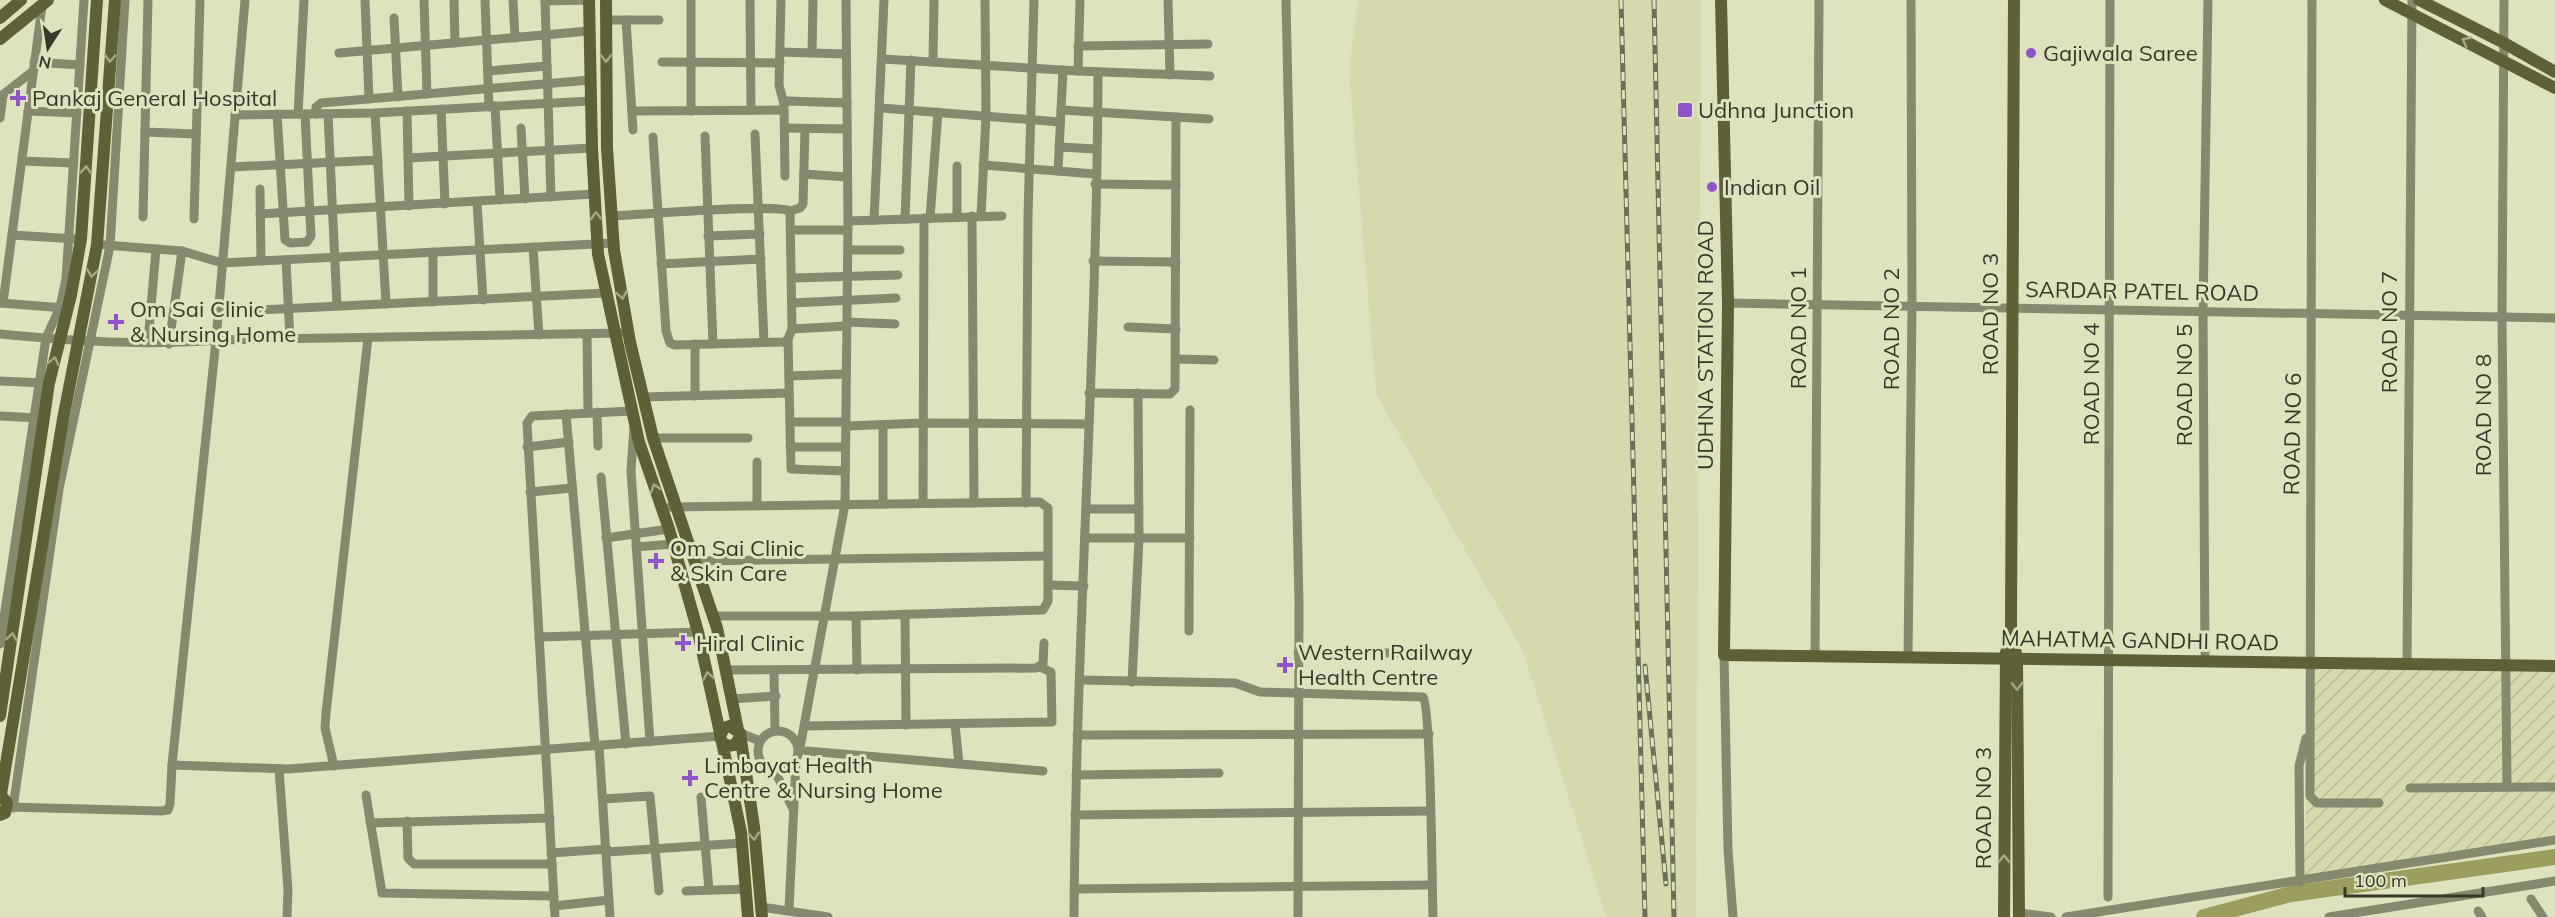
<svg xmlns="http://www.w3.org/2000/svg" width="2555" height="917" viewBox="0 0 2555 917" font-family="Mulish,sans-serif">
	<defs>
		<pattern id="industrial-furrows" width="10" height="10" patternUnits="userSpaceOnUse" patternTransform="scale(1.5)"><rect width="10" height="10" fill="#d6d9ae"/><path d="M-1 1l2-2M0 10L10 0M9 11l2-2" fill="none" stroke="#b8bb96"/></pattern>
	</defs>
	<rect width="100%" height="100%" fill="#dfe2bf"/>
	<polygon fill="#d6d9ae" points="1358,0 1701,0 1696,917 1606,917 1523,651 1376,394 1349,71"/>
	<polygon fill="url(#industrial-furrows)" points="2312,668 2555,670 2555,837 2303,878"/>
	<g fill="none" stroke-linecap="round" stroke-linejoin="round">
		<polyline stroke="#9c9e5e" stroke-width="16" points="2204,917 2291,894 2555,857"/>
		<g stroke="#87896e" stroke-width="9">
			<polyline points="365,0 369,99"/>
			<polyline points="424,0 427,94"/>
			<polyline points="454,0 455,43"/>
			<polyline points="485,0 489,107"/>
			<polyline points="513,0 515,38"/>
			<polyline points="545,0 551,197"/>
			<polyline points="691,0 691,111"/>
			<polyline points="750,0 751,110"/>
			<polyline points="781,0 779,85 784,104"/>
			<polyline points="1080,0 1078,71 1210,76"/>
			<polyline points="1168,0 1170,75"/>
			<polyline points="1286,0 1299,603 1298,917"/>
			<polyline points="2312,0 2310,796 2317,803 2379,803"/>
			<polyline points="2504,0 2502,317 2507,787"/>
			<polyline points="545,1 589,0"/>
			<polyline points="394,18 398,97"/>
			<polyline points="606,20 659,20"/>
			<polyline points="626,20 633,130"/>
			<polyline points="1078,46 1208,44"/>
			<polyline points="780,52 846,54"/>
			<polyline points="339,53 589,31"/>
			<polyline points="812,53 813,0"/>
			<polyline points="883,59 1078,71"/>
			<polyline points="34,62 80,65"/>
			<polyline points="662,62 780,63"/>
			<polyline points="933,62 934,0"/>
			<polyline points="488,71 547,66"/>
			<polyline points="0,97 33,71"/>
			<polyline points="495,106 500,200"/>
			<polyline points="881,108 1060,122"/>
			<polyline points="441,109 445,204"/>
			<polyline points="1061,110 1209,119"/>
			<polyline points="28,111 77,113"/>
			<polyline points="407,111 409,206"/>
			<polyline points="632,111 783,110"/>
			<polyline points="375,113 386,304"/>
			<polyline points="277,114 285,240 290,243 307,242 311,236 305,114"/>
			<polyline points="298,114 304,0"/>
			<polyline points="316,114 316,107 321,103 590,80"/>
			<polyline points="328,114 337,306"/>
			<polyline points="235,115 375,113 591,101"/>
			<polyline points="0,118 3,95"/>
			<polyline points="521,128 525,199"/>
			<polyline points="786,128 847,129"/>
			<polyline points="145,132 196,134"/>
			<polyline points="755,134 764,342"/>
			<polyline points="705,136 713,344"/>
			<polyline points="1059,147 1096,149"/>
			<polyline points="408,158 592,148"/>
			<polyline points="22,161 74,163"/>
			<polyline points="983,165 1095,174"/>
			<polyline points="231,167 378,160"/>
			<polyline points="1058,171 1063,70"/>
			<polyline points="804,174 847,177"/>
			<polyline points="785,176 784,104 788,101 847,103"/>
			<polyline points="1095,184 1176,185"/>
			<polyline points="260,189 261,261"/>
			<polyline points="477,202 483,300"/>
			<polyline points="790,211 800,208 803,204 805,129"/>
			<polyline points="260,214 594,194"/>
			<path d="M612,216C640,215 773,203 790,211L792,329L788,339L784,342L675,345L670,343L666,331L653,137"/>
			<polyline points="972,216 974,503"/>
			<polyline points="981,216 986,116 985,0"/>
			<polyline points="143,217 148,0"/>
			<polyline points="957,217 957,166"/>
			<polyline points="930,218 938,112"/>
			<polyline points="194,219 200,0"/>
			<polyline points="905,219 911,60"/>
			<polyline points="874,220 884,0"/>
			<polyline points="848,221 1002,216"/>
			<polyline points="792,230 848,230"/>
			<polyline points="12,235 76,239"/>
			<polyline points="708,236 760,234"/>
			<polyline points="105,245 182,251 222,263 614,243"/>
			<polyline points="533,247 539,335"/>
			<polyline points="848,250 900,250"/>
			<polyline points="433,252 433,302"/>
			<polyline points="286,260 290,339"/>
			<polyline points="1093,261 1176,262"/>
			<polyline points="661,264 761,259"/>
			<polyline points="792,278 898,275"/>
			<polyline points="0,303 65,308"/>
			<polyline points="3,303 42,6"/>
			<polyline points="792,303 896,298"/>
			<polyline points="1728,303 2555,318"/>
			<polyline points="218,312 606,293"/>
			<polyline points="847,322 895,324"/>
			<polyline points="1128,327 1176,329"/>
			<polyline points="792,329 847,326"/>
			<path d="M0,334C72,341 144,346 216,340L620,333"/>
			<polyline points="587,334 588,413"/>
			<polyline points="788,339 791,469 845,471"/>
			<polyline points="148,342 156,249"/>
			<polyline points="169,344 182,251"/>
			<polyline points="695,344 695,396"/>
			<polyline points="1176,359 1214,360"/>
			<polyline points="789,376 846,374"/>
			<polyline points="0,381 44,383"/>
			<polyline points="1089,393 1170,394 1175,389 1176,117"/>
			<polyline points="643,397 789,393"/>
			<polyline points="597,412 598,446"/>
			<polyline points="566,414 595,746"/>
			<polyline points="0,416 38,418"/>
			<polyline points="790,422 846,422"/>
			<polyline points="883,425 883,504"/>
			<polyline points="846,426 923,423 1088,424"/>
			<polyline points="634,427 631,471 650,742"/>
			<polyline points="653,438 748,438"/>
			<polyline points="527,447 569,442"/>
			<polyline points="790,447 845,447"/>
			<polyline points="757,462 757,505"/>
			<polyline points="601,477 626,744"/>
			<polyline points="530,492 572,488"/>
			<polyline points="923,503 924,218"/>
			<polyline points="1026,503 1028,216 1034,0"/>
			<polyline points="670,507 1040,502 1048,508 1048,601 1043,610 856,616 713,616"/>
			<polyline points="1086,509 1139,509"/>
			<polyline points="606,538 669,529"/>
			<polyline points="1085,538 1190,538"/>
			<polyline points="636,547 673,544"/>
			<polyline points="695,561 1048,556"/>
			<polyline points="1048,585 1084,586"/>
			<polyline points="905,614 906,725"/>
			<polyline points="856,616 857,670"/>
			<polyline points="1189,631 1190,410"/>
			<polyline points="539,637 698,632"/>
			<polyline points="0,644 46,338 60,307 66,279 84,0"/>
			<polyline points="1298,653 1412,653"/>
			<polyline points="1724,655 1728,850 1733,917"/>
			<polyline points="1815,656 1819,0"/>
			<polyline points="1908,658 1912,307 1911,0"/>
			<polyline points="2205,661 2203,312 2208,0"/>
			<polyline points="2407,664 2412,0"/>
			<polyline points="726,670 1036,668 1043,664 1044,643"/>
			<polyline points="774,670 775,731"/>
			<path d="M1081,680L1235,683L1260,692L1423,697C1431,707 1432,889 1433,917"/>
			<polyline points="1132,682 1139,538 1138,393"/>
			<polyline points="732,699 776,696"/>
			<polyline points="955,724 959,764"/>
			<polyline points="805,726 1052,722 1051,672 1040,667"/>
			<circle cx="778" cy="751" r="20"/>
			<polyline points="740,733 760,741"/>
			<polyline points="1077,735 1429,734"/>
			<polyline points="599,746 610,917"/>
			<polyline points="807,751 1043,771"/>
			<polyline points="799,753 845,504 848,221 846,0"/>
			<polyline points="172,765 288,769 720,736"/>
			<polyline points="334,766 325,728 326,713 368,338"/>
			<polyline points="279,769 288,890 287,917"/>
			<polyline points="775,771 793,809"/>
			<polyline points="1076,775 1219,773"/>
			<polyline points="2410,788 2555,787"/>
			<polyline points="366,795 382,893 554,896"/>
			<polyline points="701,797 709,890"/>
			<polyline points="604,799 650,796 659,891"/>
			<polyline points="7,807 161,811 168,810 170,804 172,765 216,340 245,0"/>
			<polyline points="13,808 59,489 110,246 125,0"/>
			<polyline points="1075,815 1429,811"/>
			<polyline points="407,821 408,858 414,864 552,864"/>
			<polyline points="370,823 550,818"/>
			<polyline points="607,852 742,843"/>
			<polyline points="551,853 607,849"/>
			<polyline points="2300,882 2299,766 2306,738"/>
			<polyline points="1074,889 1432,885"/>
			<polyline points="686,891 746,889"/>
			<polyline points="2108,897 2110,0"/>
			<polyline points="2531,899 2543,917"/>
			<polyline points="554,906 609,900"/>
			<polyline points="761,907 828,917"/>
			<polyline points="789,909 796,762"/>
			<polyline points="2478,911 2482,917"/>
			<polyline points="2019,913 2051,917"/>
			<polyline points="555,917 527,423 532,416 632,411"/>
			<path d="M1074,917C1076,635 1097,354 1098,72"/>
			<polyline points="2066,917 2555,840"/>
			<polyline points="2329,917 2555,881"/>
		</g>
		<g stroke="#5e6038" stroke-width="12">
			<polyline points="589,0 592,148 598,254 639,442 669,529 698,632 720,733"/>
			<polyline points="606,0 607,148 614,250 630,342 653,438 717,628 738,730"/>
			<polyline points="1721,0 1728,303 1724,655 2555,666"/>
			<polyline points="2014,0 2011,628 2017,659 2019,917"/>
			<polyline points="2385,0 2555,88"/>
			<polyline points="2419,0 2504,43 2555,72"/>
			<polyline points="0,18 21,0"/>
			<polyline points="0,39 48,0"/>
			<polyline points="0,716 49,383 71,295 81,239 97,0"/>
			<path d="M740,737L735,745C727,747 721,744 720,736L724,728L730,726L740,733L754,827L762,917"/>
			<polyline points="722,742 741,832 748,917"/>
			<polyline points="0,794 7,803 5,813 0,815"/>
			<polyline points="1,794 63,419 97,245 115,0"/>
			<polyline points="2004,917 2006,652"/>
		</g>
		<g stroke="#6c6e59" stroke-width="5">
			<g id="rail">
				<polyline points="1621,0 1645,917"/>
				<polyline points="1654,0 1674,917"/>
				<polyline points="1645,666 1666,884"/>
			</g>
		</g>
		<use href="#rail" stroke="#dfe2bf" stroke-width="3" stroke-dasharray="9" stroke-linecap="butt"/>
	</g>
	<defs><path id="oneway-chevron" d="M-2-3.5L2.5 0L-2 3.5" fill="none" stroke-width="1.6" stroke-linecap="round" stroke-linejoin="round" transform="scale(1.5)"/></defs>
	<g stroke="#a5a882">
		<use href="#oneway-chevron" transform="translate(2466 41) rotate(-152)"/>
		<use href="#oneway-chevron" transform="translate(110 58) rotate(94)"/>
		<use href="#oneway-chevron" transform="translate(606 58) rotate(89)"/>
		<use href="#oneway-chevron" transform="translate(86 170) rotate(-86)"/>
		<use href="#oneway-chevron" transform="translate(596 216) rotate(-93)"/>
		<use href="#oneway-chevron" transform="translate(92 273) rotate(99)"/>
		<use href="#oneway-chevron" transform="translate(622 295) rotate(80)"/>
		<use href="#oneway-chevron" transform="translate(54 361) rotate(-78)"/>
		<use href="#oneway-chevron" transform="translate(655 488) rotate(-109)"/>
		<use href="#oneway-chevron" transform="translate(12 637) rotate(-81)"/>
		<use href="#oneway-chevron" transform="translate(708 676) rotate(-102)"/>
		<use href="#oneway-chevron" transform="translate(2017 686) rotate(89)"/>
		<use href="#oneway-chevron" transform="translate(754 836) rotate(84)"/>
		<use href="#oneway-chevron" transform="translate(2004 859) rotate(-90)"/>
	</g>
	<g fill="#8f53ca" stroke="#dfe2bf" stroke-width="2">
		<circle cx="2031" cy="53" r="6"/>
		<path d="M15 89h6v6h6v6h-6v6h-6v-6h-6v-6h6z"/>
		<rect x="1677" y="102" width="16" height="16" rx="3"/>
		<circle cx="1712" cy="187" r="6"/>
		<path d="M113 313h6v6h6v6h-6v6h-6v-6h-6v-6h6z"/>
		<path d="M653 552h6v6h6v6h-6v6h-6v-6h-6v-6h6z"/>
		<path d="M680 634h6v6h6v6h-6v6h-6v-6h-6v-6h6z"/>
		<path d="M1282 656h6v6h6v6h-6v6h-6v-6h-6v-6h6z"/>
		<path d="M687 769h6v6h6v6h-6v6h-6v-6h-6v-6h6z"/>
	</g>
	<g text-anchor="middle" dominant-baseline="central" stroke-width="6" stroke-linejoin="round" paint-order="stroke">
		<g font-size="22" fill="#37382a" stroke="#dfe2bf" text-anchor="start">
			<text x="2043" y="53">Gajiwala Saree</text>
			<text x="32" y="98">Pankaj General Hospital</text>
			<text x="1698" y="110">Udhna Junction</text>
			<text x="1724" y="187">Indian Oil</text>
			<text x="130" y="309">Om Sai Clinic<tspan x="130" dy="25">&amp; Nursing Home</tspan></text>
			<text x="670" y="548">Om Sai Clinic<tspan x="670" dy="25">&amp; Skin Care</tspan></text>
			<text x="696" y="643">Hiral Clinic</text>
			<text x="1298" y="652">Western Railway<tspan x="1298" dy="25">Health Centre</tspan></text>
			<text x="704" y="765">Limbayat Health<tspan x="704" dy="25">Centre &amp; Nursing Home</tspan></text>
		</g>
		<g font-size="22" fill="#37382a" stroke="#dfe2bf">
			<text transform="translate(2142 291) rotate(1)">SARDAR PATEL ROAD</text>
			<text transform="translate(1990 314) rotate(-90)">ROAD NO 3</text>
			<text transform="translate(1798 328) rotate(-90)">ROAD NO 1</text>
			<text transform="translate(1891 329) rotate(-90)">ROAD NO 2</text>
			<text transform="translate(2389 332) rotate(-90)">ROAD NO 7</text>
			<text transform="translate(1705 345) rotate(-90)">UDHNA STATION ROAD</text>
			<text transform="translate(2091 384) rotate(-90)">ROAD NO 4</text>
			<text transform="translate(2184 385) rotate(-90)">ROAD NO 5</text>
			<text transform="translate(2483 415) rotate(-90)">ROAD NO 8</text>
			<text transform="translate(2292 434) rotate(-89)">ROAD NO 6</text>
			<text transform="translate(2140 640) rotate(1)">MAHATMA GANDHI ROAD</text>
			<text transform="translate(1983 808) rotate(-90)">ROAD NO 3</text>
		</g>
	</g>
	<g transform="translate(48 48) rotate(192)" stroke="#dfe2bf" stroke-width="4.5" paint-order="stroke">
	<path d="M0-4.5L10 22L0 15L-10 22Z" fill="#37382a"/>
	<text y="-9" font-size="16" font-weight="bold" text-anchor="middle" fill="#37382a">N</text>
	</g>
	<path d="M2345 887v9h138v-9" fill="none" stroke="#37382a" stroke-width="3"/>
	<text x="2354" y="887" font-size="18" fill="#37382a" stroke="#dfe2bf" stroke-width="4.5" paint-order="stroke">100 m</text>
</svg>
